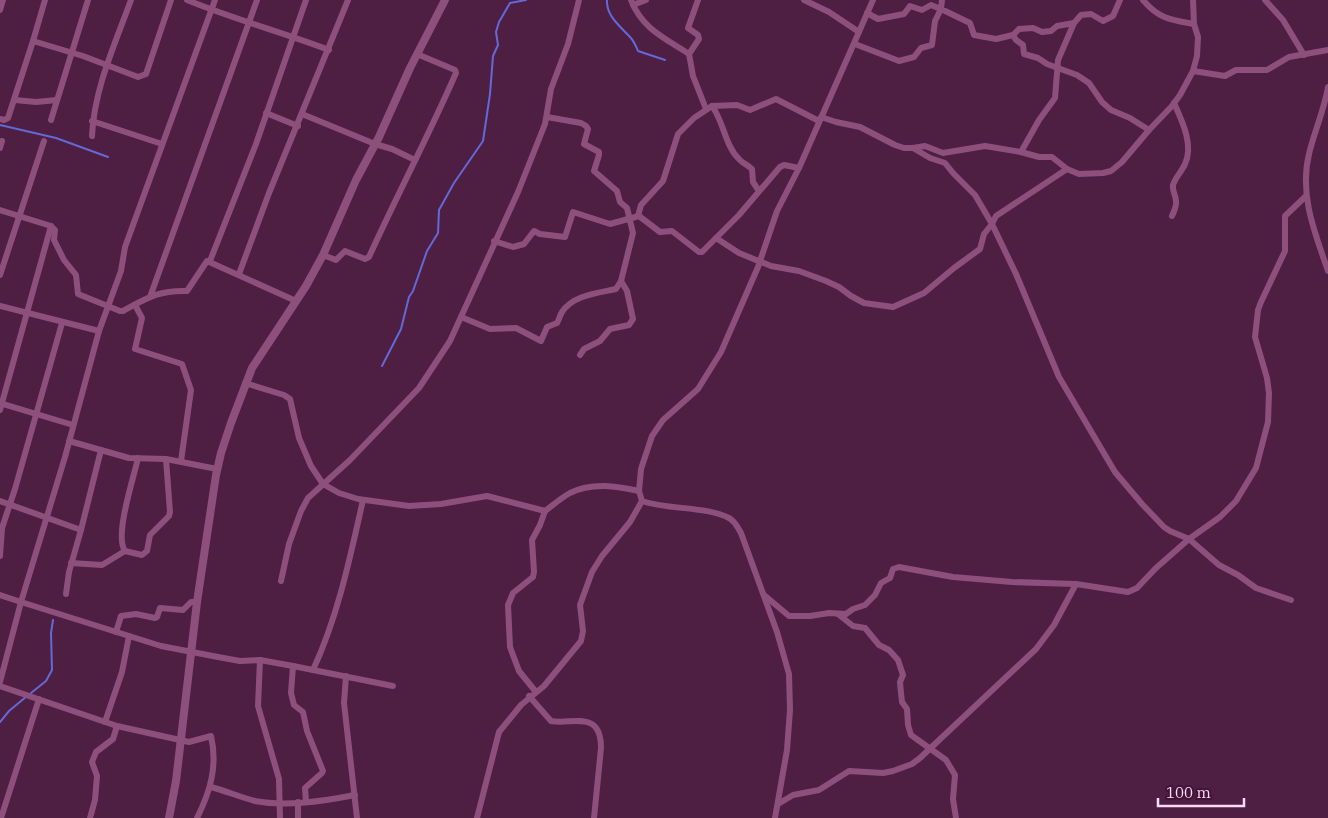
<svg xmlns="http://www.w3.org/2000/svg" width="1328" height="818" viewBox="0 0 1328 818" font-family="'IBM Plex Serif',serif">
	<rect width="100%" height="100%" fill="#4e1f43"/>
	<g fill="none" stroke-linecap="round" stroke-linejoin="round">
		<g stroke="#6369d8" stroke-width="2">
			<path d="M607,0C606,16 620,26 630,37C634,41 636,46 638,51L665,60"/>
			<polyline points="0,125 56,138 108,157"/>
			<polyline points="382,366 401,329 409,297 413,291 427,251 438,233 439,210 454,183 483,141 490,94 493,56 498,45 496,32 499,22 510,3 526,0"/>
			<polyline points="31,693 46,681 52,670 51,633 53,620"/>
			<polyline points="0,722 9,711 27,696"/>
		</g>
		<g stroke="#8d507d" stroke-width="6">
			<path d="M187,0C233,19 282,32 329,50"/>
			<path d="M631,0C642,29 665,38 689,54"/>
			<polyline points="698,0 688,28 698,35 699,39 689,54 693,76 706,109"/>
			<polyline points="804,0 829,12 859,32"/>
			<polyline points="942,0 941,9 970,23 974,35 996,39 1013,35 1019,29 1033,28 1042,32 1051,31 1057,26 1074,23 1081,15 1091,14 1103,21 1113,16 1120,0"/>
			<polyline points="1193,0 1194,24"/>
			<polyline points="1265,0 1283,20 1304,55"/>
			<polyline points="633,5 646,0"/>
			<polyline points="0,10 3,0"/>
			<polyline points="1013,35 1016,40 1023,45 1024,54 1038,58 1047,64 1077,75 1089,83 1102,102 1111,110 1130,118 1149,130"/>
			<polyline points="33,41 45,0"/>
			<polyline points="855,44 899,61 914,57 921,48 932,45 935,21 941,9 931,5 922,10 910,6 904,14 878,19 867,13"/>
			<polyline points="1193,71 1225,76 1236,70 1267,70 1289,57 1328,50"/>
			<path d="M1328,87C1324,111 1314,132 1309,154C1299,195 1315,233 1328,271"/>
			<polyline points="15,100 36,102 57,100"/>
			<path d="M712,106C724,122 725,146 739,159C742,163 748,165 752,169L753,182L759,191"/>
			<polyline points="266,113 298,126"/>
			<polyline points="302,114 375,144 392,149 415,160"/>
			<path d="M821,117L836,122L860,127L895,145L904,148H913L925,146L943,153L985,146L1021,152L1039,157H1052L1067,169L1079,174L1103,173L1111,171L1122,162L1149,130L1172,106L1180,95L1193,71L1197,56L1198,37L1194,24C1171,20 1159,19 1143,0"/>
			<polyline points="0,119 4,120 8,118 33,41 83,56 138,77 146,74 171,0"/>
			<polyline points="51,120 88,0"/>
			<polyline points="92,121 162,144"/>
			<path d="M92,136C94,89 115,44 131,0"/>
			<polyline points="0,148 2,141"/>
			<polyline points="1021,152 1039,120 1055,98 1058,60 1074,23"/>
			<polyline points="1067,169 996,216 992,224 1016,274 1059,377 1115,472 1142,504 1164,527 1170,531 1189,539 1219,565 1238,575 1256,588 1291,600"/>
			<path d="M0,210L51,226L55,230L54,240L64,260L76,275L78,294L120,311H123C147,298 159,290 187,291L207,261L296,301"/>
			<polyline points="638,216 641,205 663,181 678,134 694,118 712,106 737,105 750,110 776,99 819,121"/>
			<path d="M1172,216C1174,211 1177,206 1176,201C1176,195 1172,191 1173,185C1175,178 1182,171 1185,164C1194,145 1182,121 1174,103"/>
			<polyline points="716,238 739,215 780,167 784,165 799,168"/>
			<polyline points="494,241 513,247 524,244 534,231 540,234 565,237 573,212 610,224 639,216 660,232 672,231 699,252 702,252 716,238 739,253 771,266 799,271 826,281 839,287 851,296 864,303 893,307 924,293 954,268 980,249 984,234 992,224 975,195 953,173 945,163 930,158 913,148"/>
			<path d="M323,255L336,260L345,251L365,259L369,257C397,195 429,135 456,73L455,70L417,54"/>
			<polyline points="210,261 256,144 306,0"/>
			<polyline points="239,274 269,193 348,0"/>
			<polyline points="0,275 44,141"/>
			<polyline points="150,297 257,0"/>
			<polyline points="135,305 142,318 135,349 182,364 191,390 181,461"/>
			<polyline points="0,306 99,331"/>
			<path d="M461,317L490,329L516,328L541,341L547,327L557,323C559,320 560,315 562,312C573,295 598,293 616,289L621,281L633,233L627,208L620,202L617,191L594,171L599,155V152L584,144L588,129L586,126L581,123L547,117"/>
			<polyline points="580,355 584,349 600,341 610,329 629,325 633,319 627,291 621,281"/>
			<path d="M245,383L284,395L290,399L299,438L311,466L323,484L339,493L358,499L409,506L441,504L487,496L545,511C553,505 561,498 570,493C592,482 617,486 639,491"/>
			<polyline points="0,403 73,425"/>
			<polyline points="0,410 51,226"/>
			<polyline points="69,441 129,458 166,459 217,469"/>
			<path d="M138,458C134,477 114,536 125,551L142,555L147,551L150,535L169,516L170,512L166,459"/>
			<polyline points="0,501 81,530 101,450"/>
			<polyline points="0,556 2,528 15,489 62,323"/>
			<polyline points="71,563 102,565 125,551"/>
			<polyline points="281,581 289,544 301,511 308,498 350,460 419,388 450,341 518,192 545,124 551,89 568,44 579,0"/>
			<polyline points="66,594 69,572 81,530"/>
			<polyline points="0,595 21,602 65,457 99,331 121,271 125,247 215,0"/>
			<polyline points="764,595 789,616 810,616 829,613 846,614 853,609 865,605 875,595 881,583 890,578 893,569 899,567 953,577 1012,582 1076,584 1128,592 1137,588 1156,568 1189,539 1220,517 1236,501 1256,468 1268,422 1269,393 1267,378 1255,337 1258,310 1261,302 1285,251 1285,216 1306,196"/>
			<polyline points="838,614 853,626 865,628 879,645 889,650 898,660 903,675 900,682 901,693 902,702 907,709 908,725 911,735 946,760 955,775 953,799 956,818"/>
			<polyline points="116,632 121,616 136,614 155,618 157,617 160,608 183,610 191,602 197,602"/>
			<polyline points="260,660 258,706 279,779 280,818"/>
			<polyline points="293,666 291,693 294,705 303,712 307,731 323,771 322,773 305,788 306,802"/>
			<path d="M313,670C338,616 350,558 363,500"/>
			<polyline points="346,676 344,703 357,818"/>
			<polyline points="0,682 21,602 161,646 218,657 240,661 260,660 293,666 393,686"/>
			<path d="M0,686L117,726L189,742L211,736C218,766 210,792 197,818"/>
			<polyline points="536,692 519,671 510,647 508,605 513,593 533,577 534,572 532,540 540,525 545,511"/>
			<path d="M529,696L551,721C572,725 601,709 601,748L594,818"/>
			<polyline points="105,722 122,672 129,636"/>
			<path d="M211,787C226,791 240,797 255,801C286,807 324,801 355,795"/>
			<polyline points="298,802 298,818"/>
			<polyline points="778,804 793,795 819,790 849,771 883,773 893,771 912,764 920,758 1036,649 1054,625 1076,584"/>
			<polyline points="1,818 39,699"/>
			<polyline points="90,818 95,800 97,776 92,762 96,752 113,739 117,726"/>
			<polyline points="477,818 499,732 521,705 544,686 581,641 583,631 580,605 592,572 602,556 630,522 642,501"/>
			<path d="M775,818L787,750L790,710L789,674L777,632L741,533C738,528 735,521 729,518C706,506 668,510 642,501L639,491L641,469L652,436L663,420L698,389L721,352L758,267L777,211L799,168L873,0"/>
		</g>
		<polyline stroke="#8d507d" stroke-width="8" points="169,818 176,781 197,602 216,475 221,453 231,423 252,368 306,286 323,255 356,180 379,137 410,68 445,0"/>
	</g>
	<path d="M1158 798v8h86v-8" fill="none" stroke="#fadbf0" stroke-width="2.5"/>
	<text x="1166" y="798" font-size="15" fill="#fadbf0" stroke="#431438" stroke-width="4" paint-order="stroke">100 m</text>
</svg>
